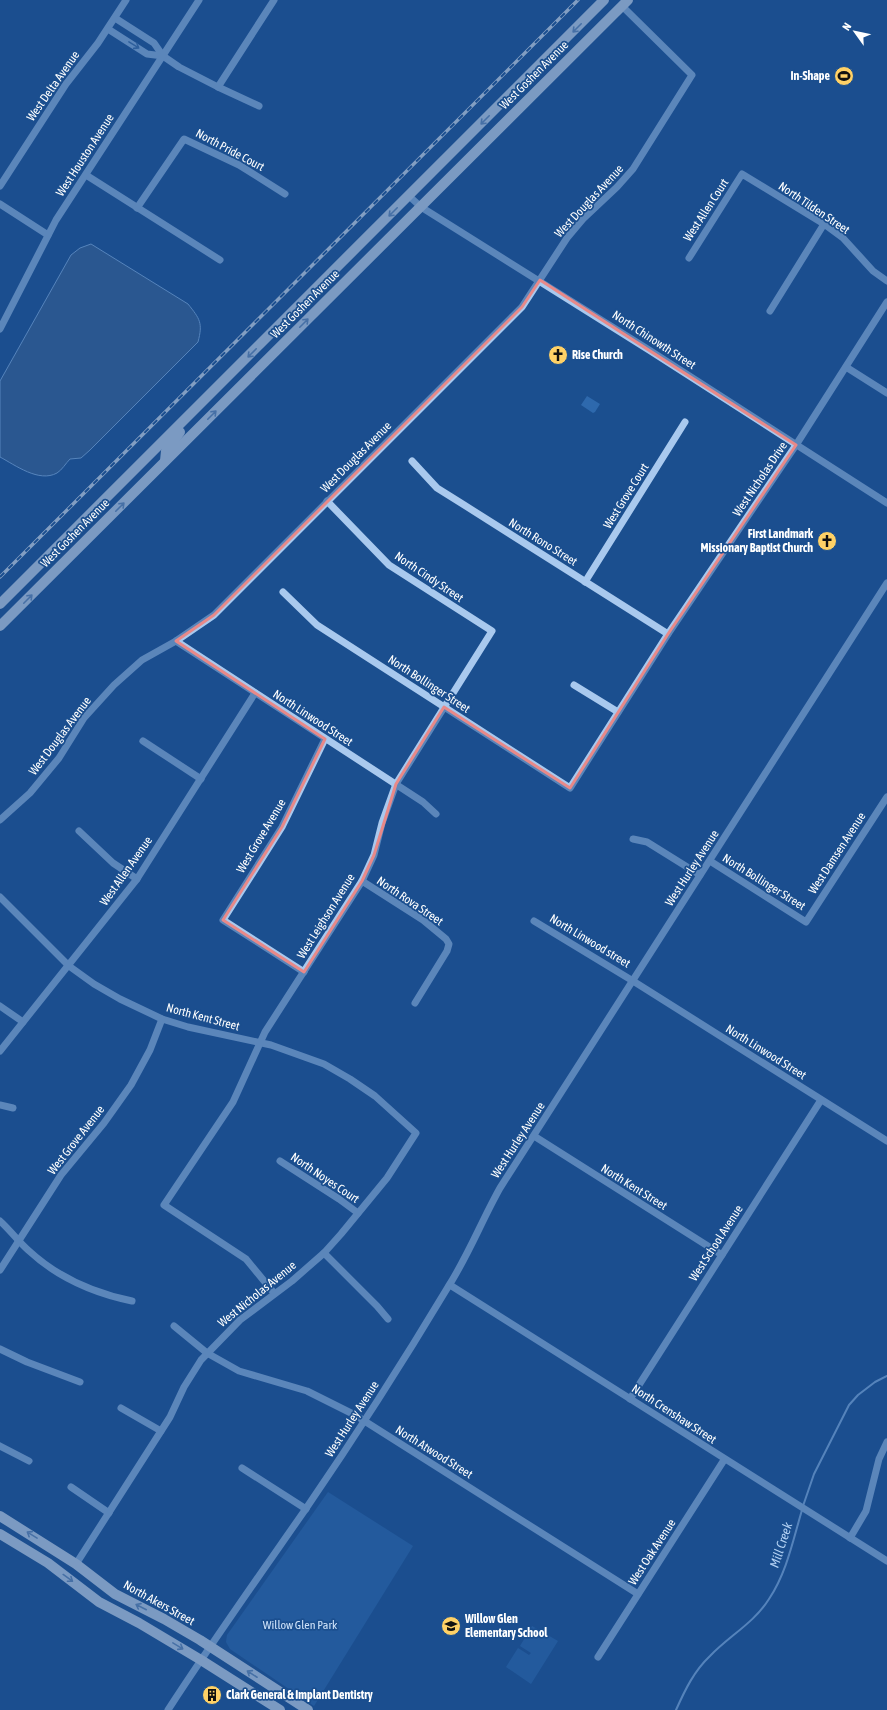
<svg xmlns="http://www.w3.org/2000/svg" width="887" height="1710" viewBox="0 0 887 1710" font-family="'Asap Condensed',sans-serif">
	<rect width="100%" height="100%" fill="#1b4f8f"/>
	<g fill="#2e69ad">
		<polygon points="587,396 600,404 595,412 593,413 581,405"/>
		<polygon points="328,1492 413,1546 314,1706 230,1649 226,1642 227,1635"/>
		<polygon points="532,1626 558,1641 531,1684 506,1667 518,1648 529,1655 531,1653 520,1646"/>
	</g>
	<path fill="#3c6290" stroke="#9cc4f0" d="M91,244L188,304C200,319 203,323 198,342L90,450L81,458L70,459C66,463 62,470 57,473C39,483 15,465 0,457V381L71,255L80,248Z"/>
	<g fill="none" stroke-linecap="round" stroke-linejoin="round">
		<g stroke="#9cc4f0" stroke-width="2">
			<polyline points="803,1506 814,1474 849,1405 858,1395 875,1382 887,1376"/>
			<path d="M676,1710C685,1690 694,1671 710,1656C729,1636 754,1623 769,1599C787,1572 793,1540 802,1510"/>
		</g>
		<g stroke="#a9c9ee" stroke-width="7">
			<polyline points="115,18 154,43 163,56 179,67 218,87 259,106"/>
			<polyline points="108,29 147,54 163,56"/>
			<polyline points="218,87 274,0"/>
			<polyline points="86,175 220,260"/>
			<polyline points="0,186 66,84 98,43 126,0"/>
			<polyline points="409,196 421,207 649,350 887,503"/>
			<polyline points="0,204 48,235"/>
			<polyline points="137,208 184,139 239,165 285,194"/>
			<polyline points="689,258 742,174 824,224 843,238 873,271 887,281"/>
			<polyline points="770,311 824,224"/>
			<polyline points="0,329 56,220 199,0"/>
			<polyline points="846,367 887,393"/>
			<polyline points="412,461 437,488 461,503 668,634"/>
			<polyline points="585,582 685,422"/>
			<polyline points="283,592 317,625 570,788 668,634 796,445 887,302"/>
			<polyline points="176,641 423,802 436,814"/>
			<polyline points="574,685 618,712"/>
			<polyline points="143,741 201,779"/>
			<polyline points="0,820 30,793 59,758 84,718 114,685 142,660 176,641 214,615 522,307 567,238 583,219 617,187 633,169 692,75 622,6"/>
			<polyline points="79,831 113,863 137,879"/>
			<polyline points="633,839 647,842 700,875"/>
			<polyline points="710,861 806,922 887,797"/>
			<polyline points="362,881 423,920 446,939 449,944 447,951 415,1003"/>
			<polyline points="0,897 69,966 94,984 120,999 162,1019 188,1027 271,1045 324,1064 350,1079 375,1096 416,1133 387,1178 341,1234 324,1253 292,1281 240,1320 201,1360 184,1387 170,1417 76,1564"/>
			<polyline points="534,921 633,981 887,1141"/>
			<polyline points="304,972 223,920 282,827 325,739"/>
			<polyline points="0,1006 23,1022"/>
			<polyline points="0,1051 137,879 255,693"/>
			<polyline points="0,1105 13,1108"/>
			<polyline points="534,1136 722,1255"/>
			<polyline points="280,1161 339,1199 358,1213"/>
			<path d="M0,1221C10,1230 18,1241 28,1250C57,1277 93,1293 132,1301"/>
			<polyline points="324,1253 377,1306 388,1319"/>
			<polyline points="0,1270 61,1175 104,1123 131,1085 150,1050 162,1019"/>
			<polyline points="450,1285 887,1561"/>
			<polyline points="274,1293 246,1259 164,1205 233,1102 265,1032 362,881 374,855 382,823 396,784 492,631 389,565 327,501"/>
			<polyline points="174,1326 207,1353 239,1371 307,1391 355,1415 638,1594"/>
			<polyline points="0,1349 27,1362 80,1382"/>
			<polyline points="630,1399 821,1100"/>
			<polyline points="121,1408 161,1431"/>
			<polyline points="0,1446 29,1461"/>
			<polyline points="242,1468 306,1509"/>
			<polyline points="71,1487 109,1513"/>
			<polyline points="850,1538 866,1511 879,1459 887,1442"/>
			<polyline points="598,1657 724,1460"/>
			<path d="M168,1710C212,1642 259,1576 305,1510C355,1437 403,1362 448,1287C468,1256 482,1220 500,1188L887,583"/>
		</g>
		<g stroke="#f0f6ff" stroke-width="10">
			<polyline points="165,461 166,451 180,432"/>
			<polyline points="0,604 604,0"/>
			<polyline points="0,626 628,0"/>
			<polyline points="0,1516 76,1564 115,1594 164,1619 200,1640 308,1710"/>
			<polyline points="0,1534 48,1563 99,1602 139,1623 201,1660 280,1710"/>
		</g>
		<g stroke="#fff" stroke-width="3.5">
			<polyline id="rail" points="0,577 578,0"/>
		</g>
		<use href="#rail" stroke="#1b4f8f" stroke-width="2" stroke-dasharray="6" stroke-linecap="butt"/>
	</g>
	<defs><path id="oneway-shaft" d="M-6 0H5M1.5-3L5.5 0L1.5 3" fill="none" stroke-width="1.6" stroke-linecap="round" stroke-linejoin="round"/></defs>
	<g stroke="#7b9ac1">
		<use href="#oneway-shaft" transform="translate(577 28) rotate(135)"/>
		<use href="#oneway-shaft" transform="translate(485 120) rotate(135)"/>
		<use href="#oneway-shaft" transform="translate(393 212) rotate(135)"/>
		<use href="#oneway-shaft" transform="translate(304 323) rotate(-45)"/>
		<use href="#oneway-shaft" transform="translate(252 353) rotate(135)"/>
		<use href="#oneway-shaft" transform="translate(212 415) rotate(-45)"/>
		<use href="#oneway-shaft" transform="translate(120 507) rotate(-45)"/>
		<use href="#oneway-shaft" transform="translate(28 599) rotate(-45)"/>
		<use href="#oneway-shaft" transform="translate(32 1535) rotate(-148)"/>
		<use href="#oneway-shaft" transform="translate(68 1578) rotate(36)"/>
		<use href="#oneway-shaft" transform="translate(141 1607) rotate(-153)"/>
		<use href="#oneway-shaft" transform="translate(178 1646) rotate(31)"/>
		<use href="#oneway-shaft" transform="translate(252 1674) rotate(-147)"/>
	</g>
	<use stroke="#4674ac" href="#oneway-shaft" transform="translate(134 45) rotate(32)"/>
	<path d="M0 0H887V1710H0ZM540,280L796,445L668,634L570,788L444,707L396,784L374,855L362,881L304,972L223,920L282,827L325,739L176,641L214,615L522,307Z" fill="#1b4f8f" fill-opacity=".55" fill-rule="evenodd"/>
	<path fill="none" stroke="#e88989" stroke-width="3" stroke-linejoin="round" d="M540,280L796,445L668,634L570,788L444,707L396,784L374,855L362,881L304,972L223,920L282,827L325,739L176,641L214,615L522,307Z"/>
	<defs>
		<g id="stadium-disc" transform="scale(1)"><circle r="9.5" fill="#ffd166" stroke="#1b4f8f"/><path d="M0-5a6.5 5 0 1 0 0 10a6.5 5 0 1 0 0-10ZM-3.5-1.8h7v3.6h-7Z" fill="#111"/></g>
		<g id="church-disc" transform="scale(1)"><circle r="9.5" fill="#ffd166" stroke="#1b4f8f"/><path d="M-1.2-6h2.4v3.5h3.3v2.4h-3.3V6h-2.4V-.1h-3.3v-2.4h3.3Z" fill="#111"/></g>
		<g id="school-disc" transform="scale(1)"><circle r="9.5" fill="#ffd166" stroke="#1b4f8f"/><path d="M0-5L7-2L0 1L-7-2ZM-4 1L0 2.5L4 1V4Q0 6-4 4Z" fill="#111"/></g>
		<g id="building-disc" transform="scale(1)"><circle r="9.5" fill="#ffd166" stroke="#1b4f8f"/><path d="M-4-6H4V6H1V3H-1V6H-4ZM-2.5-4.3h1.7v1.8h-1.7ZM.8-4.3h1.7v1.8H.8ZM-2.5-1h1.7V.8h-1.7ZM.8-1h1.7V.8H.8Z" fill="#111"/></g>
	</defs>
	<g fill-rule="evenodd">
		<use href="#stadium-disc" x="844" y="76"/>
		<use href="#church-disc" x="558" y="355"/>
		<use href="#church-disc" x="827" y="541"/>
		<use href="#school-disc" x="451" y="1626"/>
		<use href="#building-disc" x="212" y="1695"/>
	</g>
	<g text-anchor="middle" dominant-baseline="central" stroke-width="3.5" stroke-linejoin="round" paint-order="stroke">
		<g font-size="12" fill="#fff" stroke="#1b4f8f">
			<text transform="translate(534 75) rotate(-45)">West Goshen Avenue</text>
			<text transform="translate(53 86) rotate(-55)">West Delta Avenue</text>
			<text transform="translate(230 150) rotate(28)">North Pride Court</text>
			<text transform="translate(85 155) rotate(-57)">West Houston Avenue</text>
			<text transform="translate(589 201) rotate(-47)">West Douglas Avenue</text>
			<text transform="translate(814 208) rotate(34)">North Tilden Street</text>
			<text transform="translate(706 210) rotate(-57)">West Allen Court</text>
			<text transform="translate(305 304) rotate(-45)">West Goshen Avenue</text>
			<text transform="translate(654 340) rotate(33)">North Chinowth Street</text>
			<text transform="translate(356 457) rotate(-45)">West Douglas Avenue</text>
			<text transform="translate(760 479) rotate(-56)">West Nicholas Drive</text>
			<text transform="translate(626 496) rotate(-58)">West Grove Court</text>
			<text transform="translate(75 533) rotate(-45)">West Goshen Avenue</text>
			<text transform="translate(543 542) rotate(32)">North Rono Street</text>
			<text transform="translate(429 577) rotate(34)">North Cindy Street</text>
			<text transform="translate(429 684) rotate(33)">North Bollinger Street</text>
			<text transform="translate(313 718) rotate(33)">North Linwood Street</text>
			<text transform="translate(60 736) rotate(-53)">West Douglas Avenue</text>
			<text transform="translate(261 836) rotate(-59)">West Grove Avenue</text>
			<text transform="translate(837 853) rotate(-57)">West Damsen Avenue</text>
			<text transform="translate(692 868) rotate(-57)">West Hurley Avenue</text>
			<text transform="translate(126 871) rotate(-55)">West Allen Avenue</text>
			<text transform="translate(764 882) rotate(32)">North Bollinger Street</text>
			<text transform="translate(410 901) rotate(34)">North Rova Street</text>
			<text transform="translate(326 916) rotate(-58)">West Leighson Avenue</text>
			<text transform="translate(590 941) rotate(31)">North Linwood street</text>
			<text transform="translate(203 1017) rotate(15)">North Kent Street</text>
			<text transform="translate(766 1052) rotate(32)">North Linwood Street</text>
			<text transform="translate(76 1140) rotate(-52)">West Grove Avenue</text>
			<text transform="translate(518 1140) rotate(-57)">West Hurley Avenue</text>
			<text transform="translate(325 1178) rotate(34)">North Noyes Court</text>
			<text transform="translate(634 1187) rotate(32)">North Kent Street</text>
			<text transform="translate(716 1243) rotate(-57)">West School Avenue</text>
			<text transform="translate(257 1294) rotate(-39)">West Nicholas Avenue</text>
			<text transform="translate(674 1414) rotate(33)">North Crenshaw Street</text>
			<text transform="translate(352 1419) rotate(-57)">West Hurley Avenue</text>
			<text transform="translate(434 1452) rotate(32)">North Atwood Street</text>
			<text transform="translate(652 1552) rotate(-57)">West Oak Avenue</text>
			<text transform="translate(159 1603) rotate(29)">North Akers Street</text>
		</g>
		<g font-size="12" font-weight="bold" fill="#fff" stroke="#1b4f8f" text-anchor="start">
			<text x="830" y="76" text-anchor="end">In-Shape</text>
			<text x="572" y="355">Rise Church</text>
			<text x="813" y="534" text-anchor="end">First Landmark<tspan x="813" dy="14">Missionary Baptist Church</tspan></text>
			<text x="465" y="1619">Willow Glen<tspan x="465" dy="14">Elementary School</tspan></text>
			<text x="226" y="1695">Clark General &amp; Implant Dentistry</text>
		</g>
		<g font-size="12" fill="#cfe3fa" stroke="#1b4f8f">
			<text x="300" y="1625">Willow Glen Park</text>
		</g>
		<g font-size="13" font-style="italic" fill="#b5d3f5" stroke="#1b4f8f">
			<text transform="translate(781 1545) rotate(-72)">Mill Creek</text>
		</g>
	</g>
	<g transform="translate(855 32) rotate(303)" stroke="#1b4f8f" stroke-width="3" paint-order="stroke">
	<path d="M0-3L7 15L0 10L-7 15Z" fill="#ffffff"/>
	<text y="-6" font-size="11" font-weight="bold" text-anchor="middle" fill="#ffffff">N</text>
	</g>
</svg>
